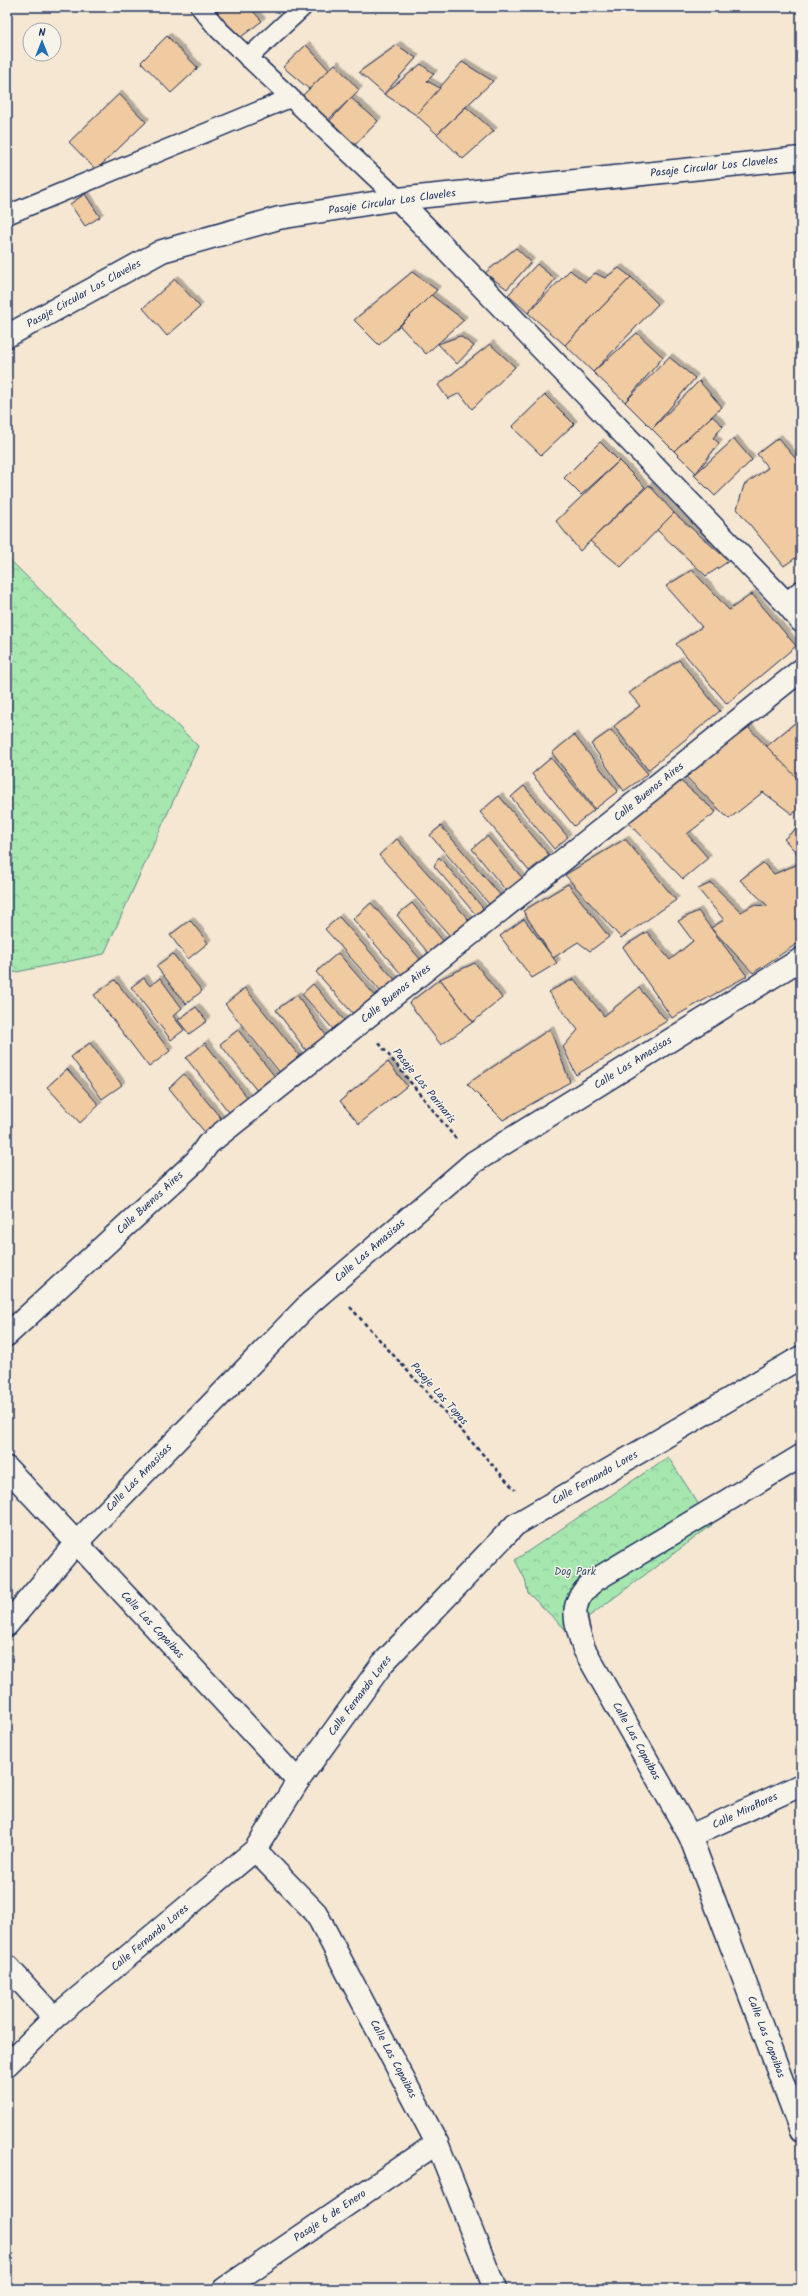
<svg xmlns="http://www.w3.org/2000/svg" width="808" height="2296" viewBox="0 0 808 2296" font-family="Kalam,sans-serif">
	<defs>
		<pattern id="forest-crowns" width="20" height="18" patternUnits="userSpaceOnUse"><rect width="20" height="18" fill="#a6e6af"/><path d="M2 6a3 3 0 1 1 6 0M12 15a3 3 0 1 1 6 0" fill="none" stroke="#8ec699"/></pattern>
		<filter id="shadow"><feDropShadow dx="3.5" dy="-3.5" stdDeviation="0" flood-color="#0004"/></filter>
	</defs>
	<rect width="100%" height="100%" fill="#f5e7d2"/>
	<filter id="ink" filterUnits="userSpaceOnUse"><feTurbulence type="fractalNoise" baseFrequency=".025" numOctaves="2"/><feDisplacementMap in="SourceGraphic" scale="8" xChannelSelector="R" yChannelSelector="G"/><feConvolveMatrix kernelMatrix="1 2 1 2 8 2 1 2 1" color-interpolation-filters="sRGB"/></filter>
	<g filter="url(#ink)">
		<g fill="url(#forest-crowns)" stroke="#608a86">
			<polygon points="7,557 198,746 104,954 7,974"/>
			<polygon points="668,1457 712,1525 568,1632 528,1593 525,1579 515,1560"/>
		</g>
		<g fill="#f0caa0" stroke="#1b2f5e" filter="url(#shadow)">
			<polygon points="212,7 249,7 262,21 241,37 210,8"/>
			<polygon points="167,36 198,68 171,93 141,62"/>
			<polygon points="306,45 329,70 309,89 283,67"/>
			<polygon points="397,45 416,58 384,94 359,72"/>
			<polygon points="462,62 493,81 437,134 416,115"/>
			<polygon points="335,64 359,90 325,123 301,97"/>
			<polygon points="421,64 434,74 427,81 440,88 416,115 384,94"/>
			<polygon points="119,94 146,122 96,170 69,142"/>
			<polygon points="351,98 378,121 347,153 322,129"/>
			<polygon points="466,107 494,131 463,159 437,134"/>
			<polygon points="85,194 100,217 85,226 70,204"/>
			<polygon points="516,248 531,262 507,289 485,273"/>
			<polygon points="537,264 555,279 528,313 508,295"/>
			<polygon points="619,268 631,277 565,345 528,313 570,270 585,282 595,273 605,278"/>
			<polygon points="412,272 437,290 379,345 354,320"/>
			<polygon points="631,277 658,304 593,372 565,345"/>
			<polygon points="175,279 200,307 167,336 143,308"/>
			<polygon points="431,295 464,320 426,354 400,326"/>
			<polygon points="637,333 663,357 625,402 593,372"/>
			<polygon points="460,336 474,346 457,364 438,344"/>
			<polygon points="490,344 515,367 472,409 460,393 448,399 438,385"/>
			<polygon points="669,357 695,378 652,429 625,402"/>
			<polygon points="699,381 722,407 674,451 652,429"/>
			<polygon points="545,395 574,424 541,455 512,427"/>
			<polygon points="712,416 723,426 713,438 719,443 696,473 674,451"/>
			<polygon points="778,438 801,465 801,554 784,566 737,509 744,485 768,468 757,454"/>
			<polygon points="734,439 752,460 715,496 694,475"/>
			<polygon points="600,442 619,461 581,495 564,478"/>
			<polygon points="619,461 645,487 580,551 556,521"/>
			<polygon points="649,485 674,513 621,567 590,541"/>
			<polygon points="674,513 729,561 706,576 657,530"/>
			<polygon points="692,570 729,610 752,594 796,646 727,704 676,644 702,627 666,586"/>
			<polygon points="679,660 720,711 648,770 614,726 640,706 629,693"/>
			<polygon points="801,718 801,775 794,781 766,747"/>
			<polygon points="745,724 801,782 801,808 792,814 763,792 729,819 683,774"/>
			<polygon points="611,730 648,774 624,791 591,744"/>
			<polygon points="574,735 618,791 595,809 552,753"/>
			<polygon points="551,758 594,810 574,826 532,774"/>
			<polygon points="676,777 716,812 687,834 708,858 683,879 626,821"/>
			<polygon points="524,786 568,837 554,849 511,797"/>
			<polygon points="499,796 549,855 529,871 480,812"/>
			<polygon points="801,825 801,858 784,839"/>
			<polygon points="441,826 501,896 490,905 430,835"/>
			<polygon points="487,836 523,879 507,892 472,849"/>
			<polygon points="397,839 469,920 450,936 379,855"/>
			<polygon points="625,839 676,900 621,938 565,875"/>
			<polygon points="439,857 483,908 476,915 434,866"/>
			<polygon points="763,863 774,874 801,863 801,941 753,973 711,928 724,920 698,889 711,883 741,912 753,905 768,906 740,880"/>
			<polygon points="568,884 609,937 590,951 578,942 553,958 523,911"/>
			<polygon points="371,903 421,960 403,976 353,919"/>
			<polygon points="412,903 444,942 429,954 397,915"/>
			<polygon points="698,911 747,976 672,1018 623,947 647,932 670,960 693,941 678,921"/>
			<polygon points="339,917 396,981 383,994 325,929"/>
			<polygon points="524,919 557,963 532,978 500,936"/>
			<polygon points="190,920 208,943 188,959 170,935"/>
			<polygon points="338,953 377,998 356,1017 316,972"/>
			<polygon points="173,954 202,991 186,1004 156,966"/>
			<polygon points="475,963 502,998 473,1022 440,979"/>
			<polygon points="144,978 150,986 160,978 182,1008 173,1016 184,1030 171,1040 131,987"/>
			<polygon points="440,979 473,1022 441,1045 409,1003"/>
			<polygon points="574,979 604,1016 639,988 667,1021 576,1075 563,1047 578,1030 548,992"/>
			<polygon points="115,980 170,1051 149,1067 94,995"/>
			<polygon points="313,984 344,1020 333,1029 302,994"/>
			<polygon points="245,988 301,1058 281,1074 225,1004"/>
			<polygon points="297,995 328,1038 308,1053 276,1010"/>
			<polygon points="196,1007 207,1021 189,1034 178,1020"/>
			<polygon points="550,1029 570,1082 503,1120 467,1084"/>
			<polygon points="238,1030 276,1078 258,1092 220,1044"/>
			<polygon points="90,1043 122,1085 102,1099 71,1057"/>
			<polygon points="205,1043 251,1102 232,1116 186,1058"/>
			<polygon points="388,1062 407,1086 359,1124 340,1101"/>
			<polygon points="67,1069 99,1105 80,1123 47,1087"/>
			<polygon points="184,1074 224,1122 207,1135 169,1088"/>
		</g>
		<g fill="none" stroke-linecap="round" stroke-linejoin="round">
			<g stroke="#1b2f5e" stroke-width="21">
				<g id="service">
					<polyline points="200,7 218,29 398,199"/>
					<polyline points="248,58 303,7"/>
					<polyline points="7,215 290,98"/>
				</g>
			</g>
			<g stroke="#1b2f5e" stroke-width="25">
				<g id="minor">
					<polyline points="398,199 787,604 801,621"/>
					<polyline points="7,336 162,251 279,218 398,199 801,158"/>
					<polyline points="787,604 801,592"/>
					<polyline points="7,1335 196,1161 208,1144 801,670"/>
					<path d="M801,1456L597,1579C567,1601 574,1618 584,1649L690,1836L801,2131"/>
					<polyline points="7,1468 298,1781"/>
					<polyline points="7,1625 76,1543 310,1303 474,1162 801,959"/>
					<polyline points="690,1836 801,1785"/>
					<polyline points="255,1850 316,1913 437,2143 495,2289"/>
					<polyline points="7,1966 54,2018"/>
					<polyline points="7,2065 54,2018 255,1850 298,1781 383,1663 515,1525 801,1357"/>
					<polyline points="224,2289 437,2143"/>
				</g>
			</g>
			<g stroke="#1b2f5e" stroke-width="2.5" stroke-dasharray="4 3" stroke-linecap="butt">
				<polyline points="379,1043 456,1139"/>
				<polyline points="350,1307 515,1490"/>
			</g>
			<use href="#service" stroke="#f7f3e8" stroke-width="18"/>
			<use href="#minor" stroke="#f7f3e8" stroke-width="22"/>
		</g>
	</g>
	<g text-anchor="middle" dominant-baseline="central" stroke-width="3" stroke-linejoin="round" paint-order="stroke">
		<g font-size="11" fill="#1b2f5e" stroke="#f7f3e8">
			<text transform="translate(714 167) rotate(-6)">Pasaje Circular Los Claveles</text>
			<text transform="translate(392 202) rotate(-8)">Pasaje Circular Los Claveles</text>
			<text transform="translate(84 294) rotate(-29)">Pasaje Circular Los Claveles</text>
			<text transform="translate(649 792) rotate(-39)">Calle Buenos Aires</text>
			<text transform="translate(396 994) rotate(-39)">Calle Buenos Aires</text>
			<text transform="translate(633 1063) rotate(-32)">Calle Las Amasisas</text>
			<text transform="translate(424 1086) rotate(51)">Pasaje Los Parinaris</text>
			<text transform="translate(150 1203) rotate(-43)">Calle Buenos Aires</text>
			<text transform="translate(370 1251) rotate(-41)">Calle Las Amasisas</text>
			<text transform="translate(439 1394) rotate(48)">Pasaje Las Topas</text>
			<text transform="translate(139 1478) rotate(-46)">Calle Las Amasisas</text>
			<text transform="translate(595 1478) rotate(-30)">Calle Fernando Lores</text>
			<text transform="translate(152 1625) rotate(47)">Calle Las Copaibas</text>
			<text transform="translate(360 1696) rotate(-53)">Calle Fernando Lores</text>
			<text transform="translate(636 1741) rotate(61)">Calle Las Copaibas</text>
			<text transform="translate(745 1811) rotate(-25)">Calle Miraflores</text>
			<text transform="translate(150 1938) rotate(-40)">Calle Fernando Lores</text>
			<text transform="translate(766 2037) rotate(69)">Calle Las Copaibas</text>
			<text transform="translate(393 2059) rotate(62)">Calle Las Copaibas</text>
			<text transform="translate(330 2216) rotate(-34)">Pasaje 6 de Enero</text>
		</g>
		<g font-size="11" fill="#37546e" stroke="#f7f3e8">
			<text x="575" y="1572">Dog Park</text>
		</g>
	</g>
	<rect width="808" height="2296" fill="none" stroke="#f7f3e8" stroke-width="24"/>
	<rect x="12" y="12" width="784" height="2272" fill="none" stroke="#1b2f5e" stroke-width="1.5" filter="url(#ink)"/>
	<g transform="translate(42 42)"><circle r="19" fill="#f7f3e8" stroke="#9fa5b1"/>
	<path d="M0-3L7 15L0 10L-7 15Z" fill="#1f6fb2"/>
	<text y="-6" font-size="11" font-weight="bold" text-anchor="middle" fill="#1b2f5e">N</text>
	</g>
</svg>
